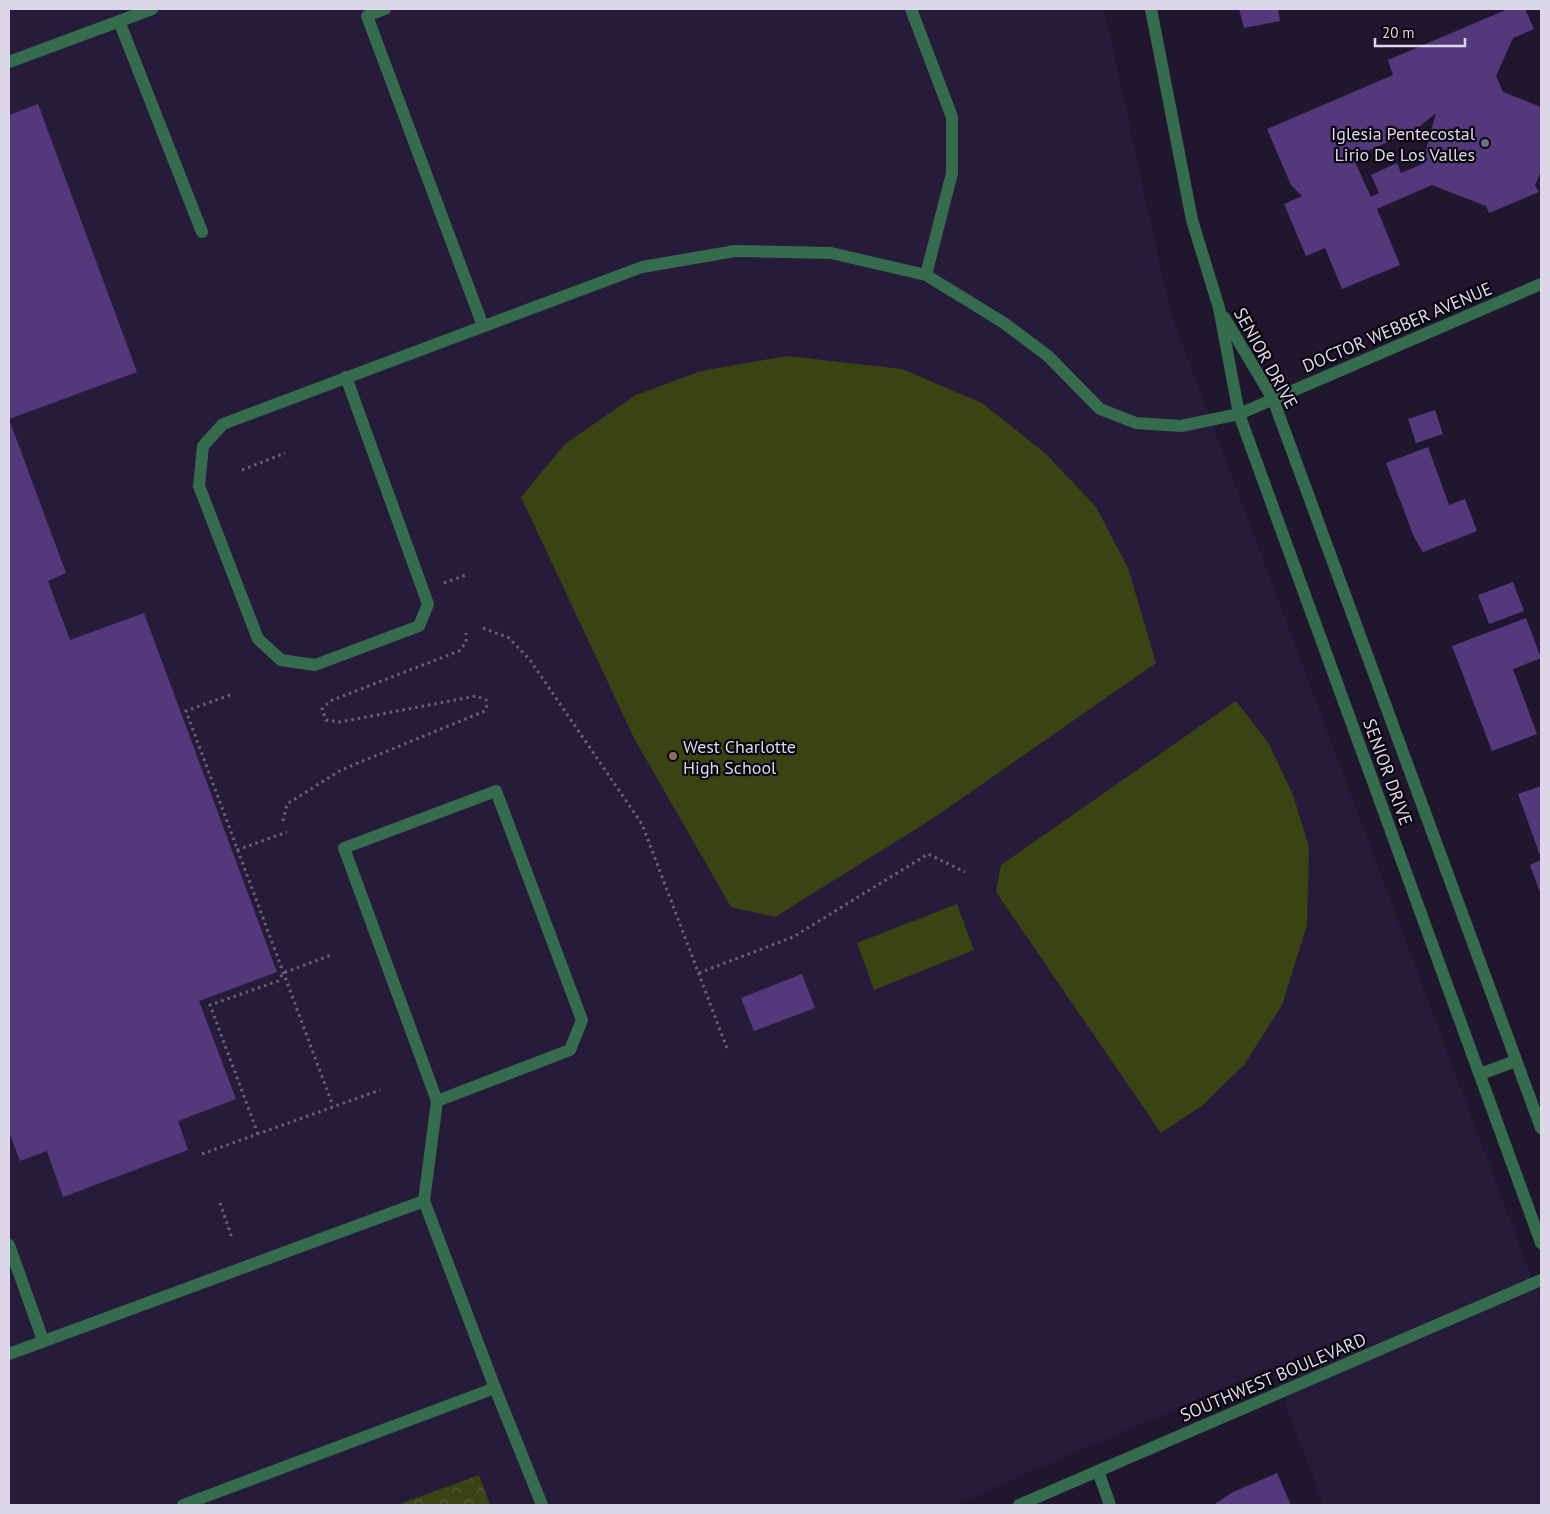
<svg xmlns="http://www.w3.org/2000/svg" width="1550" height="1514" viewBox="0 0 1550 1514" font-family="'PT Sans',sans-serif">
	<defs>
		<pattern id="park-crowns" width="20" height="18" patternUnits="userSpaceOnUse" patternTransform="scale(1.25)"><rect width="20" height="18" fill="#3a4413"/><path d="M2 6a3 3 0 1 1 6 0M12 15a3 3 0 1 1 6 0" fill="none" stroke="#565e35"/></pattern>
	</defs>
	<rect width="100%" height="100%" fill="#20172f"/>
	<polygon fill="#271b3a" points="9,9 1104,9 1170,311 1541,1303 1541,1505 1324,1505 1271,1367 954,1505 9,1505"/>
	<polygon fill="url(#park-crowns)" points="479,1475 490,1505 397,1505"/>
	<g fill="#3a4413">
		<polygon points="787,356 902,369 982,403 1046,454 1096,507 1128,568 1156,663 932,819 775,917 731,907 634,738 521,497 565,444 636,395 701,371"/>
		<polygon points="1236,701 1269,744 1293,795 1309,847 1307,925 1282,1005 1244,1065 1203,1105 1161,1133 996,892 1001,865"/>
		<polygon points="957,904 974,950 874,990 857,943"/>
	</g>
	<g fill="#54387c" fill-rule="evenodd">
		<polygon points="1239,9 1278,9 1280,21 1244,28"/>
		<path d="M1508,9H1525L1534,29L1513,38L1496,76L1503,92L1541,107V171L1535,185L1539,192L1489,213L1486,206L1432,185L1377,209L1400,265L1342,289L1325,248L1306,256L1284,204L1302,196L1291,185L1267,129L1393,75L1388,60ZM1436,113L1422,164L1401,173L1397,163L1371,175L1379,193L1371,197L1353,158L1418,128Z"/>
		<polygon points="38,104 137,372 9,419 66,573 48,581 70,640 144,613 277,972 199,1001 236,1099 178,1121 188,1150 63,1197 47,1151 20,1161 9,1132 9,115"/>
		<polygon points="1435,410 1443,434 1416,443 1408,419"/>
		<polygon points="1428,447 1449,505 1465,499 1477,531 1423,552 1414,537 1386,463"/>
		<polygon points="1513,582 1524,611 1489,624 1478,595"/>
		<polygon points="1526,618 1541,658 1513,669 1537,734 1492,751 1452,646"/>
		<polygon points="1541,786 1541,858 1518,794"/>
		<polygon points="1541,860 1541,895 1530,865"/>
		<polygon points="802,974 815,1008 754,1031 741,998"/>
		<polygon points="1277,1473 1291,1505 1213,1505 1233,1492"/>
	</g>
	<g fill="none" stroke-linecap="round" stroke-linejoin="round">
		<g stroke="#696277" stroke-width="3" stroke-dasharray="2.5 4" stroke-linecap="butt">
			<polyline points="242,470 285,453"/>
			<polyline points="444,583 466,575"/>
			<polyline points="483,628 509,638 530,660 642,824 728,1051"/>
			<polyline points="230,695 186,711 333,1106"/>
			<polyline points="283,821 287,804 341,770 485,711 487,705 486,700 476,696 340,722 326,720 322,709 330,701 459,651 466,642 466,633"/>
			<polyline points="237,850 287,832"/>
			<polyline points="699,973 793,937 928,854 965,872"/>
			<polyline points="258,1134 210,1005 278,981 283,973 331,955"/>
			<polyline points="202,1154 380,1090"/>
			<polyline points="220,1203 232,1238"/>
		</g>
		<g stroke="#356c4e" stroke-width="12">
			<polyline points="385,9 367,16 483,326"/>
			<polyline points="911,9 952,117 952,173 926,275"/>
			<polyline points="119,21 202,232"/>
			<polyline points="9,62 152,9"/>
			<polyline points="346,377 428,604 419,626 315,665 281,660 258,639 199,486 203,446 223,424 642,267 735,251 831,253 926,275 1004,323 1048,356 1100,409 1136,423 1181,426 1239,414"/>
			<polyline points="1480,1074 1516,1061"/>
			<polyline points="437,1101 570,1050 582,1020 496,791 344,848 437,1101 424,1201 495,1388"/>
			<polyline points="9,1245 43,1340"/>
			<polyline points="9,1354 424,1201"/>
			<polyline points="183,1505 495,1388 542,1505"/>
		</g>
		<g stroke="#356c4e" stroke-width="12">
			<polyline points="1151,9 1192,220 1219,308 1239,414 1541,1243"/>
			<polyline points="1224,317 1273,399 1541,1128"/>
			<polyline points="1239,414 1541,284"/>
			<polyline points="1098,1471 1110,1505"/>
			<polyline points="1019,1505 1541,1280"/>
		</g>
	</g>
	<circle fill="#6b7280" stroke="#08050e" stroke-width="2" cx="1485" cy="143" r="5"/>
	<circle fill="#8d6e63" stroke="#08050e" stroke-width="2" cx="673" cy="756" r="5"/>
	<g text-anchor="middle" dominant-baseline="central" stroke-width="4.5" stroke-linejoin="round" paint-order="stroke">
		<g font-size="18" fill="#ddd8e9" stroke="#08050e" text-anchor="end">
			<text x="1475" y="133">Iglesia Pentecostal<tspan x="1475" dy="21">Lirio De Los Valles</tspan></text>
			<text x="683" y="746" text-anchor="start">West Charlotte<tspan x="683" dy="21">High School</tspan></text>
		</g>
		<g font-size="18" fill="#ddd8e9" stroke="#08050e">
			<text transform="translate(1397 327) rotate(-23)">DOCTOR WEBBER AVENUE</text>
			<text transform="translate(1266 358) rotate(61)">SENIOR DRIVE</text>
			<text transform="translate(1388 772) rotate(70)">SENIOR DRIVE</text>
			<text transform="translate(1273 1377) rotate(-23)">SOUTHWEST BOULEVARD</text>
		</g>
	</g>
	<rect width="1550" height="1514" fill="none" stroke="#ddd8e9" stroke-width="20"/>
	<path d="M1375 38v8h90v-8" fill="none" stroke="#ddd8e9" stroke-width="2.5"/>
	<text x="1382" y="38" font-size="15" fill="#ddd8e9" stroke="#08050e" stroke-width="4" paint-order="stroke">20 m</text>
</svg>
